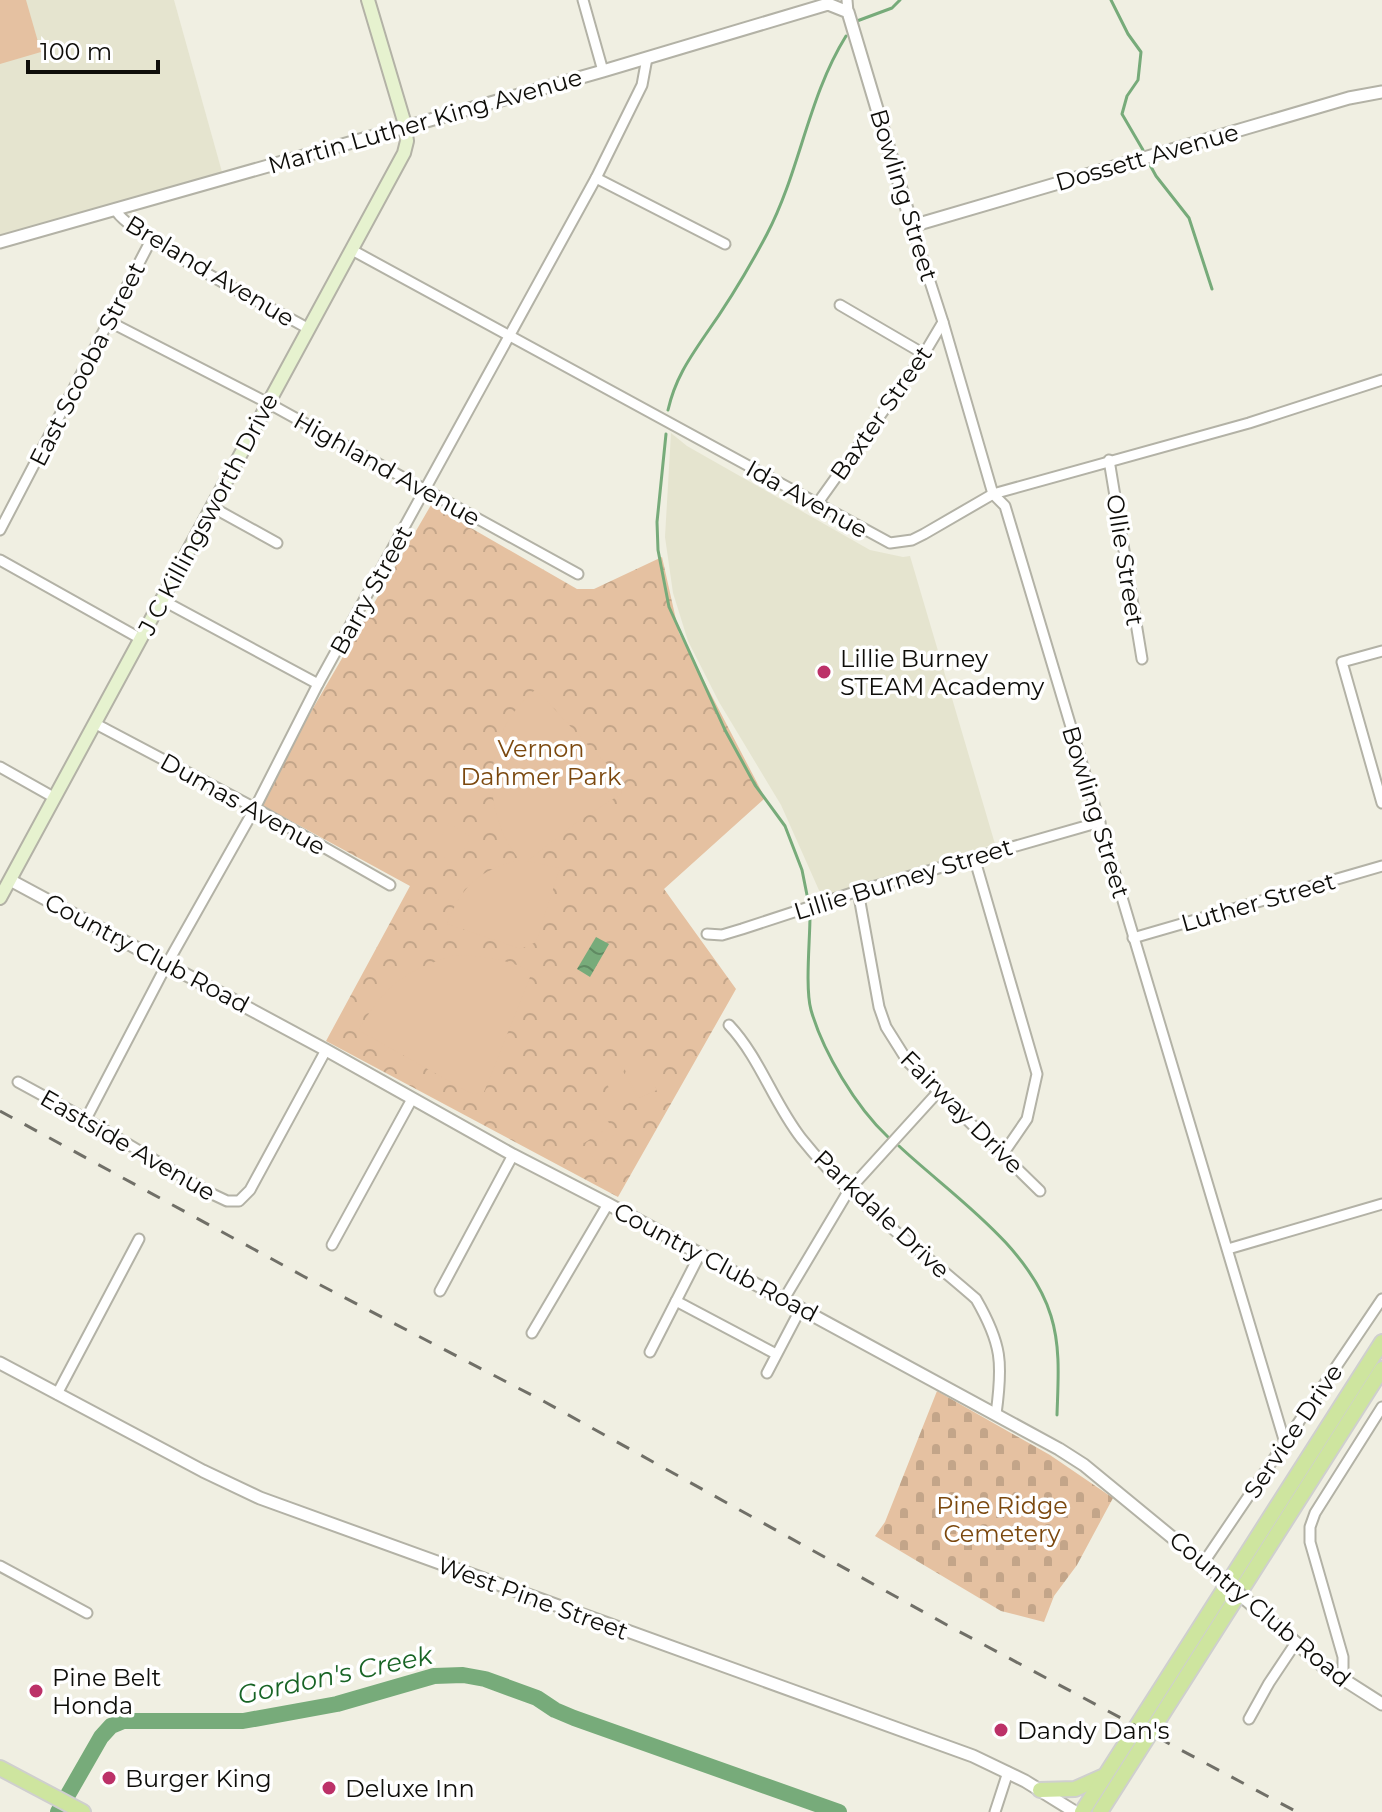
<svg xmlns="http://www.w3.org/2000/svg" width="1382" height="1812" viewBox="0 0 1382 1812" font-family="Montserrat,sans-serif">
	<defs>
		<pattern id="cemetery-stones" width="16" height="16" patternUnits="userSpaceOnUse" patternTransform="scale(2)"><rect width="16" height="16" fill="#e5c1a1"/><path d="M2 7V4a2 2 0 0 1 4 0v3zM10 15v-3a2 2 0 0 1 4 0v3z" fill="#c3a589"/></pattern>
		<pattern id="park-crowns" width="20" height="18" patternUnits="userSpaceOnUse" patternTransform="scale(2)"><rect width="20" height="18" fill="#e5c1a1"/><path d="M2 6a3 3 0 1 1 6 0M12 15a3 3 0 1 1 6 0" fill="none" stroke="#c3a589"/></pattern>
		<pattern id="water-waves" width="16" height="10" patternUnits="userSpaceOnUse" patternTransform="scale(2)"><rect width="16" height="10" fill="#77ab7a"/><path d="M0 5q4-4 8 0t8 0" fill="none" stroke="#608a62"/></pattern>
	</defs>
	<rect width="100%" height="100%" fill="#f0efe2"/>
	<g fill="#e5e4cf">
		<polygon points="0,0 174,0 222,172 0,235"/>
		<polygon points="671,433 687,446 870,550 903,557 910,556 995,844 822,897 781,805 719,702 688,641 673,593 665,537"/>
	</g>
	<polygon fill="url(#cemetery-stones)" points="937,1391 1050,1455 1113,1498 1077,1565 1054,1596 1044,1622 1001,1611 875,1536 885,1522"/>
	<polygon fill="url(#park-crowns)" points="431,505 577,589 594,589 662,557 679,633 765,798 664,889 736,989 618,1197 326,1041 410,886 258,803"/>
	<g fill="#e5c1a1">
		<polygon points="0,0 26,0 41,52 0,64"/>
		<path d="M536,689L595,753L622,778L621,794L580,820L527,861L560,868L536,942L521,949L447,924C462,885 479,870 520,860C488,823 483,765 508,721C515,709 526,698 536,689Z"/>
		<polygon points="449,823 471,837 455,865 434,850"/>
		<path d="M454,955C482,956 506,958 532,972L484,1092L472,1094L358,1030C387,984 402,972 454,955Z"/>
		<polygon points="640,1055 657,1090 639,1098 622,1064"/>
		<polygon points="620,1065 637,1099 619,1108 602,1074"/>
		<polygon points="603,1114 611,1126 584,1143 577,1130"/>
		<polygon points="616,1134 623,1146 597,1163 589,1151"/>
	</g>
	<polygon fill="url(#water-waves)" points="596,937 609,944 590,977 577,969"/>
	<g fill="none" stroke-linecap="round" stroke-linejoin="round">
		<g stroke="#77ab7a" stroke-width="3">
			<polyline points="1111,0 1128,34 1141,52 1138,80 1127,96 1122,114 1143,150"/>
			<polyline points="857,21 892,8 900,0"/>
			<polyline points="1150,165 1156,176 1189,218 1212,289"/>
			<path d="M668,410C675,379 689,359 706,334C728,303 749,268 767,234C800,171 808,97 846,36"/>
			<polyline points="666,434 657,522 658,550 669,607 725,730 755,785 785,826 802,870 807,895"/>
			<path d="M810,916C810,940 805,988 811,1010C823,1052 856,1107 888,1137"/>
			<path d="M899,1146C950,1194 1030,1246 1051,1316C1061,1348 1058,1382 1057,1415"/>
		</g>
		<polyline stroke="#77ab7a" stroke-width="16" points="58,1812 101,1737 111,1726 123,1721 243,1721 337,1704 434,1676 463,1675 485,1679 537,1698 555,1710 574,1718 839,1812"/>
		<g stroke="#b3b2a6" stroke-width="13">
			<g id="minor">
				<polyline points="583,0 603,71"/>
				<polyline points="847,0 848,12"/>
				<polyline points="596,178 725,244"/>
				<path d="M115,209C125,234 277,311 309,329"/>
				<polyline points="912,226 943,322 993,494 1005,506 1285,1443"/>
				<polyline points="352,250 890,543 912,540 924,534 993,494 1249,423 1382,380"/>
				<polyline points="840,305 924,354"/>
				<polyline points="110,322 268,403 578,574"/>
				<polyline points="1109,460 1142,659"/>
				<polyline points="817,504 924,354 943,322"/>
				<polyline points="212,507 277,543"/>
				<polyline points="0,530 151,240"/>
				<polyline points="0,560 141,639"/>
				<polyline points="162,600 318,684"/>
				<polyline points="1382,651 1342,662 1382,803"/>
				<polyline points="96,724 255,808 390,885"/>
				<polyline points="0,767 55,798"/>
				<polyline points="974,857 1037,1074 1027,1119 1003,1154"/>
				<polyline points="858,891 879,1007 886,1027 908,1062 1040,1191"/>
				<polyline points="707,934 722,935 742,929 858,891 1100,822"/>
				<polyline points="1133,938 1382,866"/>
				<path d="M729,1025C760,1058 773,1102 801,1138C850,1200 917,1247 976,1299C1002,1344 1003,1363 996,1414"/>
				<polyline points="18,1082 86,1119 210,1193 227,1201 239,1201 250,1190 326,1050"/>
				<polyline points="86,1119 167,964 255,808 318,684 596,178 642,85 647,58"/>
				<polyline points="332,1245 412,1099"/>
				<polyline points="1228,1249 1382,1204"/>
				<polyline points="440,1291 513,1155"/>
				<polyline points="784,1299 849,1190 938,1092"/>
				<polyline points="676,1301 776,1354"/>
				<polyline points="532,1333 608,1204"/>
				<polyline points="650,1352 700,1254"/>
				<polyline points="767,1373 801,1308"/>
				<polyline points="57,1394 139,1239"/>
				<polyline points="1204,1562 1382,1299"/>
				<polyline points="0,1566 87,1613"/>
				<polyline points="1343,1681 1343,1657 1310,1542 1310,1527 1315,1513 1382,1407"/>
				<polyline points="1249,1719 1269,1683 1295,1644"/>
				<polyline points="995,1812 1008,1772"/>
			</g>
		</g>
		<g stroke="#b3b2a6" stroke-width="15">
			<g id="tertiary">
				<polyline points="0,242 603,71 828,4 848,12 912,226 1349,98 1382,92"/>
				<polyline points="10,880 326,1050 513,1155 608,1204 1059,1449 1084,1465 1219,1576"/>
				<polyline points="0,1363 203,1471 260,1498 973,1756 1025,1781 1075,1812"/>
				<polyline points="1244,1598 1324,1667 1382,1704"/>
			</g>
		</g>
		<g stroke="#b3b2a6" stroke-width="16">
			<polyline id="secondary" points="0,898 404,153 407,141 404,121 368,0"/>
		</g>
		<g stroke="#cfcfce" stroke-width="18">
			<g id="primary">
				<polyline points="0,1768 83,1812"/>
				<polyline points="1040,1790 1075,1789 1102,1777"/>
				<polyline points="1082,1812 1382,1342"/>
				<polyline points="1100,1812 1382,1369"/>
			</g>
		</g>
		<use href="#minor" stroke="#fff" stroke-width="9"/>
		<use href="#tertiary" stroke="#fff" stroke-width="11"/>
		<use href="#secondary" stroke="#e6f2cf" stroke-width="12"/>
		<use href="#primary" stroke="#cee59f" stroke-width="14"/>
		<polyline stroke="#706f67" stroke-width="3" stroke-dasharray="14 14" stroke-linecap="butt" points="0,1111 303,1276 545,1402 947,1625 1297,1812"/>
		<g stroke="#b3b2a6" stroke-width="15" stroke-linecap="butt">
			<polyline id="tertiary-bridge" points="1219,1576 1244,1598"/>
		</g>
		<use href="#tertiary-bridge" stroke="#fff" stroke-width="11"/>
	</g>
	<g fill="#bc3168" stroke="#fff" stroke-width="3">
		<circle cx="824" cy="672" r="8"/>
		<circle cx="36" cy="1691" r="8"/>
		<circle cx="1001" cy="1730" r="8"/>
		<circle cx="109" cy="1778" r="8"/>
		<circle cx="329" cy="1788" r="8"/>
	</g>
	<g text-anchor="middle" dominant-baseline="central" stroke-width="7" stroke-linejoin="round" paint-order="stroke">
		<g font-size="24" fill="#0e0d09" stroke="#fff">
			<text transform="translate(425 121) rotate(-16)">Martin Luther King Avenue</text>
			<text transform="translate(1147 157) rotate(-16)">Dossett Avenue</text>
			<text transform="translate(904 195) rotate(73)">Bowling Street</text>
			<text transform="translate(210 271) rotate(31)">Breland Avenue</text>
			<text transform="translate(87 364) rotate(-63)">East Scooba Street</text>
			<text transform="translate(881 413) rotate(-55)">Baxter Street</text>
			<text transform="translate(387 469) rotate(29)">Highland Avenue</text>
			<text transform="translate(807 499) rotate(29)">Ida Avenue</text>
			<text transform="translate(208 514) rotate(-62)">J C Killingsworth Drive</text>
			<text transform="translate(1125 560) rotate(81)">Ollie Street</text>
			<text transform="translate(371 590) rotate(-61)">Barry Street</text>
			<text transform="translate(243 804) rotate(29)">Dumas Avenue</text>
			<text transform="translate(1096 812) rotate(73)">Bowling Street</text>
			<text transform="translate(903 879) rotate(-17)">Lillie Burney Street</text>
			<text transform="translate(1258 902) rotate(-16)">Luther Street</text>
			<text transform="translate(147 953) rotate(28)">Country Club Road</text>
			<text transform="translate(962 1112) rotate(45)">Fairway Drive</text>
			<text transform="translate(128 1145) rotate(30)">Eastside Avenue</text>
			<text transform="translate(882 1214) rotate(43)">Parkdale Drive</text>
			<text transform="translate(716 1262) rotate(28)">Country Club Road</text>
			<text transform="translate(1293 1431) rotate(-56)">Service Drive</text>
			<text transform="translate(533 1598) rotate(20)">West Pine Street</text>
			<text transform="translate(1260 1609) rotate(40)">Country Club Road</text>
		</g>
		<g font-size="24" fill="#0e0d09" stroke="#fff" text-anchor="start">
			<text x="840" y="658">Lillie Burney<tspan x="840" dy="28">STEAM Academy</tspan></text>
			<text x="52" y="1677">Pine Belt<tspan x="52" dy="28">Honda</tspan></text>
			<text x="1017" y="1730">Dandy Dan's</text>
			<text x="125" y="1778">Burger King</text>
			<text x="345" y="1788">Deluxe Inn</text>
		</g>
		<g font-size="24" fill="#7b480e" stroke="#fff">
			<text x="541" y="748">Vernon<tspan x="541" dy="28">Dahmer Park</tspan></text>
			<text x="1002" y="1505">Pine Ridge<tspan x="1002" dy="28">Cemetery</tspan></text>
		</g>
		<g font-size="26" font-style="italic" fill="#186425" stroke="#fff">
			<text transform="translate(335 1675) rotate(-12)">Gordon's Creek</text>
		</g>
	</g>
	<path d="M28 60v12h130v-12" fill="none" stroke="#0e0d09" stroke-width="4"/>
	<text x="40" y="60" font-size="24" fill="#0e0d09" stroke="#ffffff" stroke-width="6" paint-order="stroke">100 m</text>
</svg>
